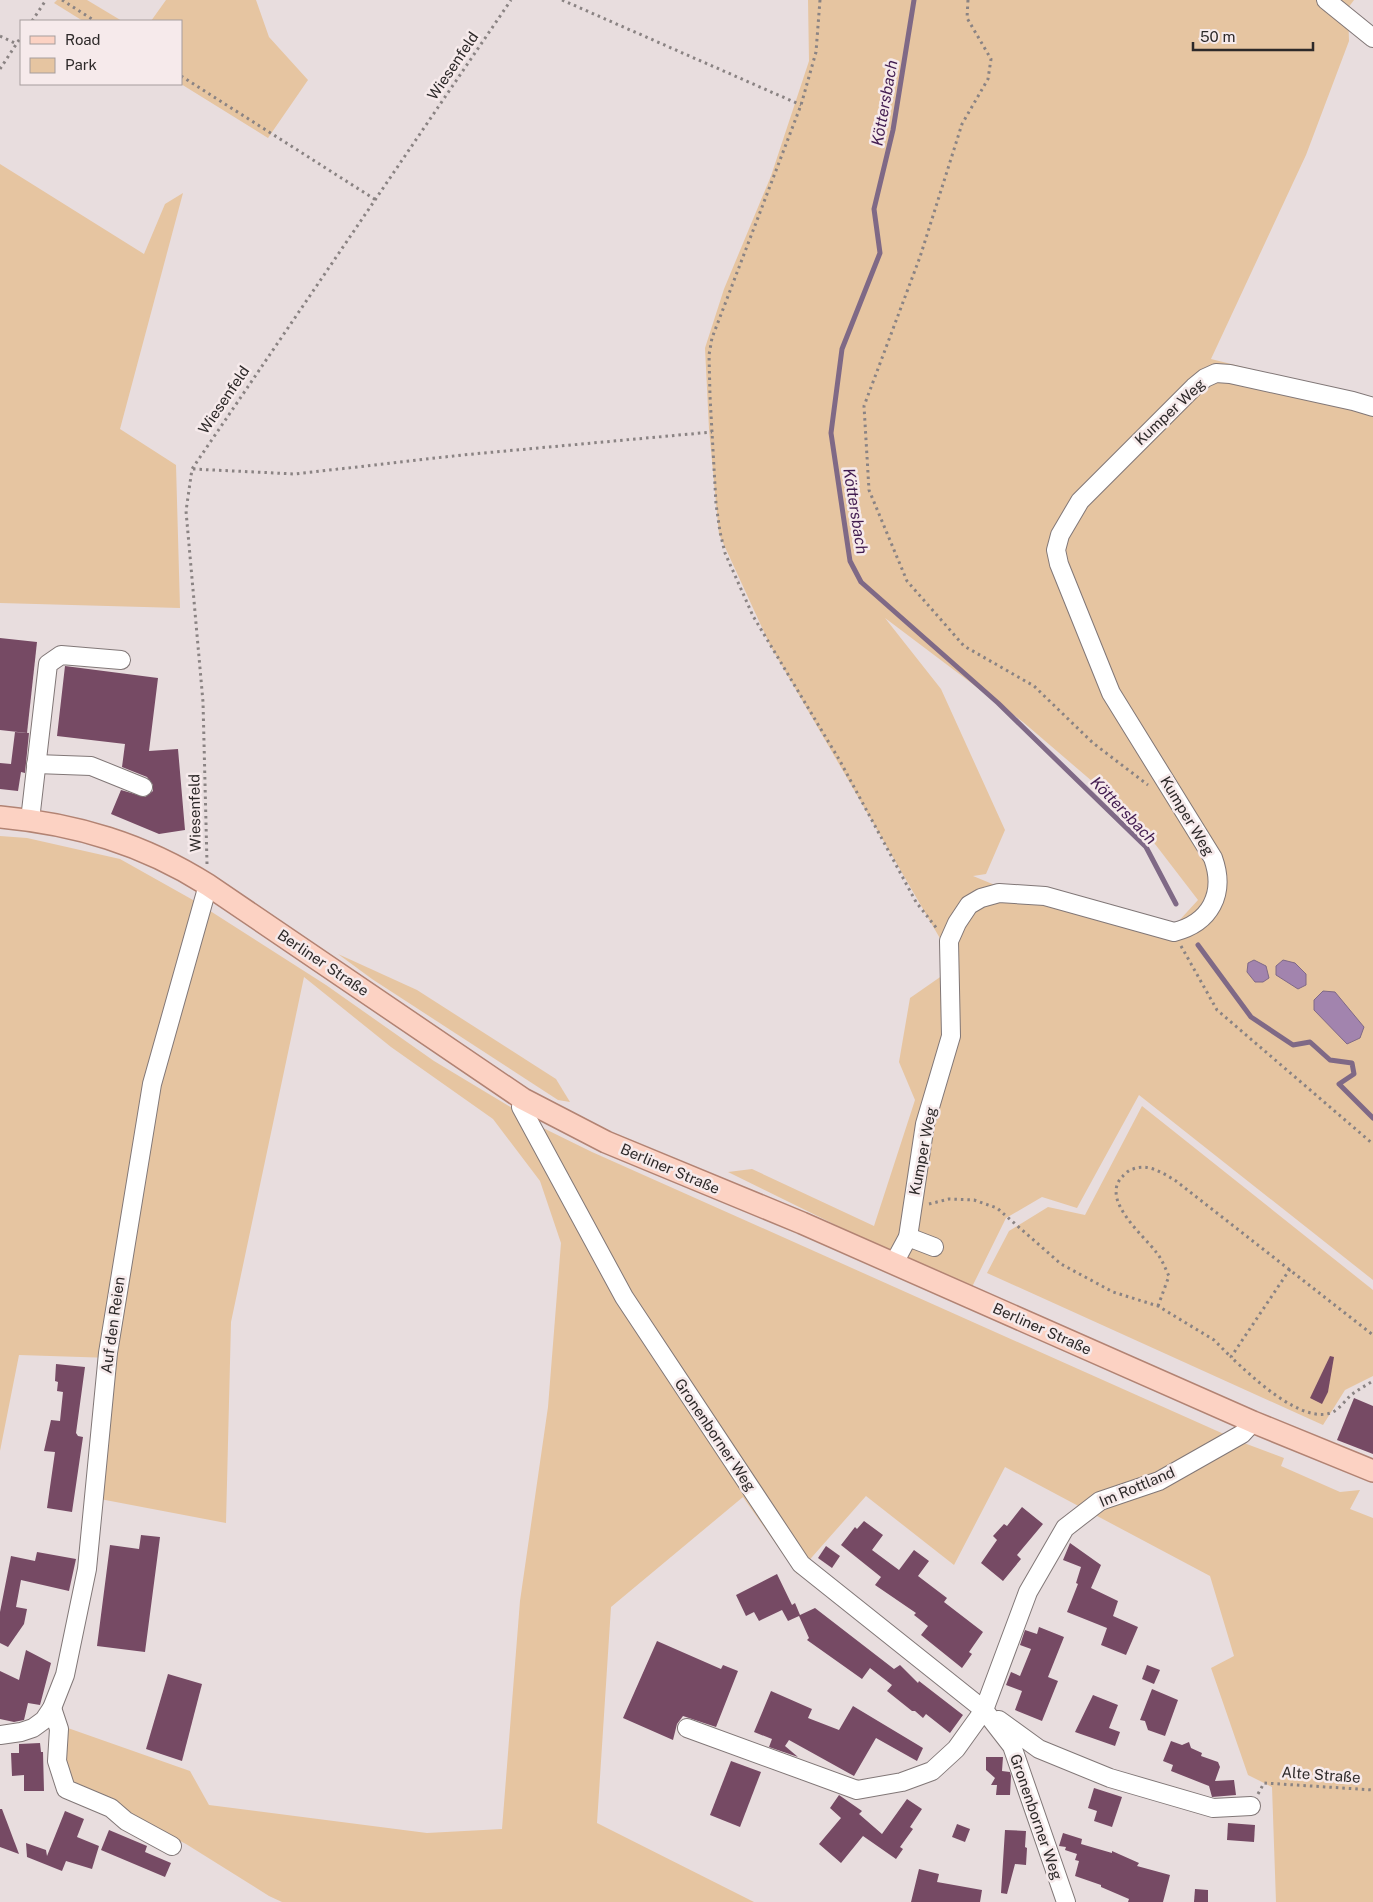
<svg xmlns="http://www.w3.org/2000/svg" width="1373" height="1902" font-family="'Public Sans',sans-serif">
	<rect width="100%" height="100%" fill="#e8ddde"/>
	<g fill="#e6c5a1" fill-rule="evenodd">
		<path d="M 57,0 L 87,0 L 122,21 L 83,21 L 54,3 Z"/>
		<path d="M 166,0 L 256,0 L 269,37 L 308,80 L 268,138 L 181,84 L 181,21 L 151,21 Z"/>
		<path d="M 808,0 L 1354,0 L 1348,8 L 1349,41 L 1306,155 L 1211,359 L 1355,395 L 1373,403 L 1373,1280 L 1139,1095 L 1077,1208 L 1042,1197 L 1006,1218 L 970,1291 L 728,1172 L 752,1169 L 874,1226 L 915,1100 L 899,1062 L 910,998 L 956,966 L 770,645 L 719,534 L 709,429 L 705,348 L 724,289 L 771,176 L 809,61 ZM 885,618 L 1023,722 L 1135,818 L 1198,900 L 1165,936 L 1034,901 L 973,876 L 986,874 L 1005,830 L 941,689 Z"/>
		<path d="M 0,164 L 144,254 L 165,204 L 183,193 L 120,429 L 176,465 L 180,608 L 0,603 Z"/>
		<path d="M 0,836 L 27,838 L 120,859 L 193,900 L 326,985 L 434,1061 L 522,1114 L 553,1177 L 548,1179 L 571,1175 L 563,1176 L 537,1125 L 592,1152 L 1244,1443 L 1284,1458 L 1281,1466 L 1340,1492 L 1360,1490 L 1350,1509 L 1373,1518 L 1373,1902 L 1276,1902 L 1272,1787 L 1248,1775 L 1211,1668 L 1234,1656 L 1210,1576 L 1005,1467 L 954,1565 L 866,1496 L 797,1574 L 743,1497 L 611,1607 L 597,1823 L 754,1902 L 282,1902 L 269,1896 L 186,1844 L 68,1783 L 62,1762 L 65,1727 L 190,1771 L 209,1805 L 427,1833 L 502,1829 L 520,1601 L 548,1407 L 561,1243 L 540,1181 L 493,1119 L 391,1047 L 304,977 L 231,1322 L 226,1523 L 100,1499 L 112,1358 L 19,1355 L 0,1451 Z"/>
		<path d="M 338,954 L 417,990 L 556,1079 L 570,1102 L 558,1100 L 372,979 Z"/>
		<path d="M 1142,1106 L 1373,1290 L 1373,1376 L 1345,1390 L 1323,1425 L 987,1273 L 1009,1231 L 1048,1207 L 1085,1215 Z"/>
	</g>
	<g fill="#a284ae" stroke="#7f6986">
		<path d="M 1254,960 L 1266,966 L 1269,978 L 1263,982 L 1255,982 L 1247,972 L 1248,963 Z"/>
		<path d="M 1283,960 L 1295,963 L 1306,974 L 1306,985 L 1298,989 L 1276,975 L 1276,966 Z"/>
		<path d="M 1323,991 L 1335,992 L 1364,1027 L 1360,1038 L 1347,1044 L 1314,1010 L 1314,1000 Z"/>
	</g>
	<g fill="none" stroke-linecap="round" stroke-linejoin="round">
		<g stroke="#7f6986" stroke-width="5">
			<path d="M 914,0 L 893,130 L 874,209 L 880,253 L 842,349 L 831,433 L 850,561 L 861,582 L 998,703 L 1146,847 L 1176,904"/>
			<path d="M 1198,945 L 1251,1017 L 1293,1045 L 1310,1042 L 1330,1060 L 1352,1063 L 1354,1074 L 1339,1084 L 1373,1118"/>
		</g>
	</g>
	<g fill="#764a64">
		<path d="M 0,638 L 37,642 L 27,733 L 0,730 Z"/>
		<path d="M 65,666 L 158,678 L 149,751 L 178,749 L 185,830 L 159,834 L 111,814 L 121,790 L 145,797 L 153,791 L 153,785 L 147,777 L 122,767 L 125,744 L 57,736 Z"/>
		<path d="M 15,732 L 29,733 L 25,773 L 21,772 L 18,791 L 0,789 L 0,763 L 11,764 Z"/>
		<path d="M 1330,1356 L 1334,1357 L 1328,1392 L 1322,1404 L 1310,1398 Z"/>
		<path d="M 56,1364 L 85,1367 L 76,1433 L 78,1436 L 83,1437 L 72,1512 L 47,1508 L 55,1452 L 44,1451 L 51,1420 L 60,1421 L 63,1392 L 57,1391 L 58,1382 L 55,1381 Z"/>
		<path d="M 1354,1398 L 1373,1406 L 1373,1454 L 1337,1440 Z"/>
		<path d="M 1022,1507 L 1043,1524 L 1017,1555 L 1021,1559 L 1003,1581 L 981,1563 L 997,1540 L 993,1536 L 1004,1524 L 1007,1526 Z"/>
		<path d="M 864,1521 L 883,1535 L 872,1550 L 899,1570 L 914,1550 L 929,1561 L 918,1576 L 947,1598 L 944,1602 L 983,1632 L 969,1652 L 972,1654 L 962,1668 L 921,1635 L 928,1626 L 914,1615 L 916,1613 L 875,1585 L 881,1577 L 841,1545 L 855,1527 L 857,1529 Z"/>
		<path d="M 141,1535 L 160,1537 L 145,1652 L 97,1646 L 110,1545 L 139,1549 Z"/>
		<path d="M 1070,1543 L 1101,1565 L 1091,1588 L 1118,1601 L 1113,1616 L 1138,1627 L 1126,1655 L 1101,1645 L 1107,1628 L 1067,1612 L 1078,1584 L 1076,1583 L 1081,1567 L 1063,1560 Z"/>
		<path d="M 826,1546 L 840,1556 L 832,1568 L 818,1558 Z"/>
		<path d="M 37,1552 L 76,1559 L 69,1591 L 21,1580 L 16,1607 L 27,1609 L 24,1624 L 8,1647 L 0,1643 L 0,1612 L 11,1556 L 35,1561 Z"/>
		<path d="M 777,1574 L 792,1605 L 795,1603 L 800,1615 L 815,1608 L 894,1669 L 900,1665 L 918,1683 L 919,1681 L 963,1715 L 950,1733 L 926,1714 L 923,1718 L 915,1711 L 912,1711 L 887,1691 L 892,1685 L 870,1668 L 862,1679 L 807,1640 L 809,1638 L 799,1616 L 788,1621 L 782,1610 L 759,1621 L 754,1612 L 746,1616 L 736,1595 Z"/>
		<path d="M 1039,1627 L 1064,1637 L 1048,1677 L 1058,1681 L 1042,1721 L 1015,1710 L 1022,1691 L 1006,1685 L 1011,1672 L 1020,1676 L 1031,1649 L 1020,1645 L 1025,1630 L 1037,1634 Z"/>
		<path d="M 657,1641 L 721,1669 L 723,1665 L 738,1671 L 716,1727 L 683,1716 L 677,1724 L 673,1740 L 623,1718 Z"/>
		<path d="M 26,1650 L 51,1663 L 40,1705 L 28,1703 L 24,1720 L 14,1722 L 0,1719 L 0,1671 L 19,1680 Z"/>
		<path d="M 1147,1665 L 1160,1670 L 1154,1684 L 1142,1679 Z"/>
		<path d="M 168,1674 L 202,1684 L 182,1761 L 146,1749 Z"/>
		<path d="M 1152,1689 L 1178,1700 L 1165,1736 L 1148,1730 L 1145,1721 L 1140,1720 Z"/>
		<path d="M 771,1691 L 812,1709 L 808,1718 L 839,1730 L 853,1706 L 923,1748 L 917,1761 L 876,1738 L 854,1776 L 789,1740 L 785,1746 L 798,1757 L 769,1747 L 772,1739 L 754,1732 Z"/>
		<path d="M 1093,1695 L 1118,1705 L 1109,1728 L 1120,1732 L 1115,1746 L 1075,1732 Z"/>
		<path d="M 1171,1741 L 1182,1745 L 1189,1742 L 1191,1748 L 1202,1753 L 1201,1756 L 1218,1762 L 1220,1767 L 1215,1781 L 1234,1780 L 1236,1795 L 1212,1797 L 1209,1786 L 1171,1771 L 1173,1765 L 1163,1761 Z"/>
		<path d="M 40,1743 L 41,1752 L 43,1752 L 44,1791 L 24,1791 L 24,1775 L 12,1776 L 11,1753 L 19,1753 L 19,1744 Z"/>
		<path d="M 986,1757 L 1003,1757 L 1002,1771 L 1010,1772 L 1011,1776 L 1010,1795 L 996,1795 L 997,1785 L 991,1785 L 995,1778 L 986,1770 Z"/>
		<path d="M 731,1761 L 761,1772 L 740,1827 L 710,1815 Z"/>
		<path d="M 1094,1788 L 1122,1797 L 1112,1827 L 1094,1821 L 1097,1811 L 1088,1808 Z"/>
		<path d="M 839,1795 L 862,1811 L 859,1814 L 882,1834 L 907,1799 L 922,1809 L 910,1827 L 913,1829 L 900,1847 L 903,1849 L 896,1859 L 863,1836 L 841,1863 L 819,1844 L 841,1818 L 830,1808 Z"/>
		<path d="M 0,1809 L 2,1809 L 19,1854 L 0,1847 Z"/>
		<path d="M 65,1811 L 84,1819 L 77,1837 L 99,1846 L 92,1869 L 66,1861 L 62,1871 L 27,1857 L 26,1843 L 46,1850 L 47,1856 Z"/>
		<path d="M 1228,1823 L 1255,1825 L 1254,1842 L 1227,1840 Z"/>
		<path d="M 957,1824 L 970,1829 L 965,1842 L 952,1837 Z"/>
		<path d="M 109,1830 L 147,1846 L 145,1852 L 171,1863 L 165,1877 L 101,1850 Z"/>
		<path d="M 1005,1830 L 1026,1831 L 1025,1847 L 1027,1848 L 1026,1865 L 1015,1864 L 1007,1894 L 1001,1893 Z"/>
		<path d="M 1063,1833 L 1082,1839 L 1081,1844 L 1112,1853 L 1112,1851 L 1139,1863 L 1137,1866 L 1170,1875 L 1163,1902 L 1128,1902 L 1129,1899 L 1101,1887 L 1101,1885 L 1075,1876 L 1079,1861 L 1075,1860 L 1077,1854 L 1065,1850 L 1066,1847 L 1059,1846 Z"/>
		<path d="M 919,1869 L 939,1874 L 937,1882 L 982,1890 L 980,1902 L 911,1902 Z"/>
		<path d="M 1195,1889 L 1208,1890 L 1208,1902 L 1194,1902 Z"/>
	</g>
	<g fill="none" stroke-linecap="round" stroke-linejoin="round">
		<defs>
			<g id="minor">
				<path d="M 1326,0 L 1373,38"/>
				<path d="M 36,764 L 91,766 L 143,787"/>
				<path d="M 30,820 L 48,664 L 61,655 L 121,660"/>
				<path d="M 523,1099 L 521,1107 L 624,1297 L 801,1564 L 984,1710 L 1012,1746 L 1066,1902"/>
				<path d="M 908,1237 L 934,1247"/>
				<path d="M 894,1263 L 908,1237 L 925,1124 L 951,1036 L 949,941 L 957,923 L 969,905 L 981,898 L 999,893 L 1045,896 L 1174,932 C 1210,923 1226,894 1213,858 L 1111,693 L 1059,564 L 1056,550 L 1060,535 L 1080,501 L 1194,387 L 1205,378 L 1216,373 L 1230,374 L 1353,401 L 1373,407"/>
				<path d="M 52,1708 L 59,1729 L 57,1761 L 66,1789 L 111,1808 L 126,1821 L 172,1846"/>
				<path d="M 999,1720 L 1039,1749 L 1110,1778 L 1213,1808 L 1251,1806"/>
				<path d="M 687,1728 L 857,1790 L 902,1782 L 932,1771 L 956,1749 L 984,1710 L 1028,1592 L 1065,1528 L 1100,1501 L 1159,1481 L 1242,1434 L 1253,1422"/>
				<path d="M 0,1735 L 21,1732 L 33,1728 L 44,1720 L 52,1708 L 65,1675 L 87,1569 L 108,1353 L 152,1084 L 208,885"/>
			</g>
			<path id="major" d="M 0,817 C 76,824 143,844 208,885 L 523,1099 L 606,1142 L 802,1223 L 1253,1422 L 1373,1471"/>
		</defs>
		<use href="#minor" stroke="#817777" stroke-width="20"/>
		<use href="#major" stroke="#b28373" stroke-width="24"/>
		<g stroke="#8a8383" stroke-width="3" stroke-dasharray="2.5 4" stroke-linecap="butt">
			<path d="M 62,0 L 95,21"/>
			<path d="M 562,0 L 801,105"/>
			<path d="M 820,0 L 816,52 L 801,105 L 712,338 L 709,355 L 710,396 L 716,504 L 720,532 L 725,553 L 753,616 L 840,761 L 916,902 L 938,930"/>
			<path d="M 968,0 L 967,18 L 991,59 L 988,79 L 962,124 L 920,257 L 864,406 L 869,490 L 907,581 L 964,646 L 1034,686 L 1093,743 L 1148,785"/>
			<path d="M 32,21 L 46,0"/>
			<path d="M 0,36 L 17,44"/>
			<path d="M 0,69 L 21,37"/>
			<path d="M 181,76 L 376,200"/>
			<path d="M 193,469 L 295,474 L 462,455 L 712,432"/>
			<path d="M 207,864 L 203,702 L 186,511 L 192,469 L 511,0"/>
			<path d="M 1181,946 L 1217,1010 L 1373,1144"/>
			<path d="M 929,1204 L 949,1199 L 974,1200 L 997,1208 L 1061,1264 L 1113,1292 L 1158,1306 L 1214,1340 L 1231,1357"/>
			<path d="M 1290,1269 L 1231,1357 C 1251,1376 1303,1426 1333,1412 C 1339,1409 1345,1401 1350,1396 C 1357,1390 1365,1386 1373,1381"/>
			<path d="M 1158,1306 L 1169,1276 C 1165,1268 1162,1259 1156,1252 C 1143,1235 1102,1201 1121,1178 C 1124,1175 1128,1170 1133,1169 C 1148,1163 1163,1173 1176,1181 L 1373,1335"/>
			<path d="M 1258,1794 L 1264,1783 L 1373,1790"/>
		</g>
		<use href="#minor" stroke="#fff" stroke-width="18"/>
		<use href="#major" stroke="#fcd2c3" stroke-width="21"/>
	</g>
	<g text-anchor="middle" stroke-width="5" stroke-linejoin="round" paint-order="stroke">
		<g font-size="15" fill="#2d2929" stroke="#f6eaeb">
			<text transform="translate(453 66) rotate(-56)" y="5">Wiesenfeld</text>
			<text transform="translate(224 400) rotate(-56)" y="5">Wiesenfeld</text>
			<text transform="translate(1170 412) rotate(-43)" y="5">Kumper Weg</text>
			<text transform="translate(195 813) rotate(-91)" y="5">Wiesenfeld</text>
			<text transform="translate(1187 816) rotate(59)" y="5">Kumper Weg</text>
			<text transform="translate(323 963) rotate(34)" y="5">Berliner Straße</text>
			<text transform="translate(923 1151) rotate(-79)" y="5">Kumper Weg</text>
			<text transform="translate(670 1169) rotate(23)" y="5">Berliner Straße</text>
			<text transform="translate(113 1325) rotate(-82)" y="5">Auf den Reien</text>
			<text transform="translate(1042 1329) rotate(24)" y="5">Berliner Straße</text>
			<text transform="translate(715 1435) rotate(56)" y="5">Gronenborner Weg</text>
			<text transform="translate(1137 1487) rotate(-23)" y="5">Im Rottland</text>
			<text transform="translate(1321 1775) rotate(4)" y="5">Alte Straße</text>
			<text transform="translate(1036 1817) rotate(71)" y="5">Gronenborner Weg</text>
		</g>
		<g font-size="16" font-style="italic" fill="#421c50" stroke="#f6eaeb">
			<text transform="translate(884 103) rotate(-80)" y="6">Köttersbach</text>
			<text transform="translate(856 511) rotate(81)" y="6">Köttersbach</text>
			<text transform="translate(1124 810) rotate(46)" y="6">Köttersbach</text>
		</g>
	</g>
	<rect x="20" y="20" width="162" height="65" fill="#f6eaeb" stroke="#a69d9d"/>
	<rect x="30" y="36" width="25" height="8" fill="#fcd2c3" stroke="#a69d9d"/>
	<text x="65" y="45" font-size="15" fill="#2d2929">Road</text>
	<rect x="30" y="58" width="25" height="15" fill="#e6c5a1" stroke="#a69d9d"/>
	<text x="65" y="70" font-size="15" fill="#2d2929">Park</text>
	<path d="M1193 42v8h120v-8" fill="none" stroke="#2d2929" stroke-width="2.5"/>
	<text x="1200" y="42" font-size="15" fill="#2d2929" stroke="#f6eaeb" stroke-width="4" paint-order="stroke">50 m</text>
</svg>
